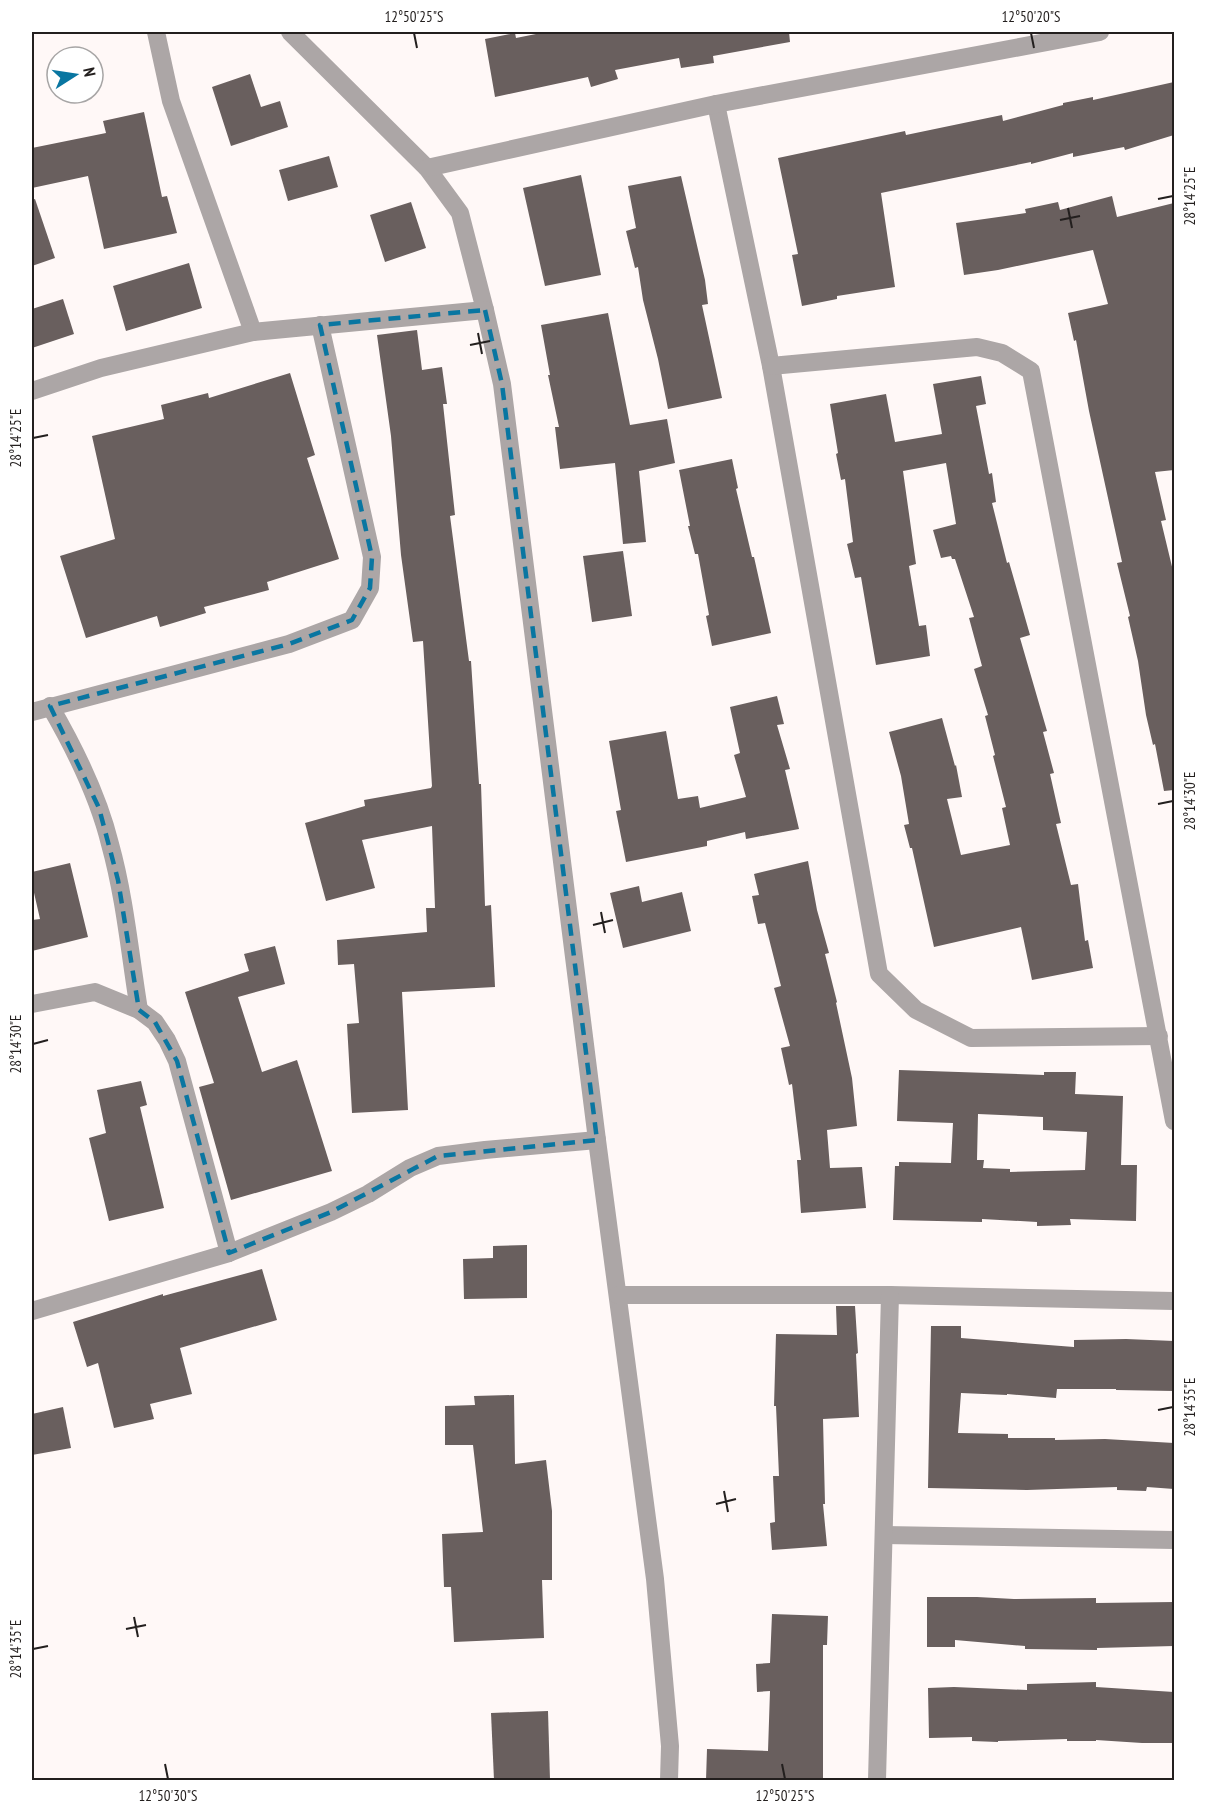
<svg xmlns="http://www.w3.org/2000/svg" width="1206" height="1812" font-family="'PT Sans Narrow',sans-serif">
	<rect width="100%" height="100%" fill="#fff8f7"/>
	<g fill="#695f5e" fill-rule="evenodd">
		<path d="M 546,32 L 789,32 L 790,42 L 713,56 L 714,63 L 681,68 L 679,58 L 615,70 L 618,79 L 591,87 L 588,77 L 495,97 L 485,39 L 515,33 L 516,38 Z"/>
		<path d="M 250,74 L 261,107 L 280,101 L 288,127 L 231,146 L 212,87 Z"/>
		<path d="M 1174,82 L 1174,135 L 1125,150 L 1124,147 L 1073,157 L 1073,153 L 1031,164 L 1031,162 L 881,193 L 895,287 L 837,296 L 837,299 L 802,306 L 792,255 L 798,254 L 778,158 L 905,131 L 906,135 L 1002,115 L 1003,121 L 1063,105 L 1063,103 L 1093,97 L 1093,100 Z"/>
		<path d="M 144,112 L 162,197 L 167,196 L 177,233 L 104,249 L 88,176 L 32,188 L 32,148 L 106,133 L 103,121 Z"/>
		<path d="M 329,156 L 338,187 L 288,201 L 279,170 Z"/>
		<path d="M 581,175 L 601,275 L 545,286 L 523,188 Z"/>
		<path d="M 681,176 L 705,280 L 708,304 L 702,305 L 722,398 L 668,409 L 658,359 L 643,300 L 638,267 L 635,268 L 626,231 L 636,228 L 628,186 Z"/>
		<path d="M 1112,196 L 1117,217 L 1174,203 L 1174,470 L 1155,472 L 1166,520 L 1161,521 L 1174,575 L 1174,790 L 1164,791 L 1155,744 L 1153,745 L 1146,715 L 1138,661 L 1128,617 L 1130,616 L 1117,563 L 1122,562 L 1089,411 L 1076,340 L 1074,341 L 1068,313 L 1108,304 L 1093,250 L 998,270 L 964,275 L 956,223 L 1026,213 L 1025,209 L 1058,202 L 1060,210 Z"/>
		<path d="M 35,199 L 55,258 L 32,266 L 32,200 Z"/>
		<path d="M 411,202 L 426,248 L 385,262 L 370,215 Z"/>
		<path d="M 189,263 L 202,308 L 126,331 L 113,286 Z"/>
		<path d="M 63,299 L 74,334 L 32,348 L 32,309 Z"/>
		<path d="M 608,313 L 630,425 L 667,419 L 675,463 L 639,471 L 646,542 L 623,544 L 615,463 L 560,469 L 555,427 L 559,427 L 548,375 L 550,375 L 541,325 Z"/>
		<path d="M 417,330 L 422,370 L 442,367 L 447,404 L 443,404 L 455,515 L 450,516 L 469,661 L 471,661 L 479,784 L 481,784 L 485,906 L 491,905 L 495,987 L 402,992 L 408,1110 L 352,1113 L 347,1024 L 359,1023 L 354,964 L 338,965 L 337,940 L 427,932 L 426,908 L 435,908 L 432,826 L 362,840 L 375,888 L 326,901 L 305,823 L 365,806 L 364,800 L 431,788 L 432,786 L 423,641 L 413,642 L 401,555 L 391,436 L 377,335 Z"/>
		<path d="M 290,373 L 315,455 L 307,458 L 339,559 L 267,582 L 269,590 L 204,607 L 206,613 L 160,627 L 157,616 L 86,638 L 60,556 L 115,539 L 92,436 L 164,419 L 161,405 L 208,393 L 209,398 Z"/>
		<path d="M 981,376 L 986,404 L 976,406 L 989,474 L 992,473 L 996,502 L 992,503 L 1007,563 L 1009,562 L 1030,635 L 1020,638 L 1047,731 L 1043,732 L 1054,773 L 1050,774 L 1061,823 L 1056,824 L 1071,885 L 1078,884 L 1085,941 L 1088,940 L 1093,968 L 1032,980 L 1021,927 L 934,947 L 912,848 L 910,848 L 904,825 L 909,824 L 901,776 L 889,732 L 942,718 L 955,766 L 956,765 L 962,797 L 947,799 L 961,855 L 1010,845 L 1002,808 L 1006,807 L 993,756 L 995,755 L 985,716 L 988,715 L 974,669 L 982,666 L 969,618 L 974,617 L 955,559 L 952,559 L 951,556 L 941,558 L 933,530 L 956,524 L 946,463 L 903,471 L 916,564 L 909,566 L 919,626 L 926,625 L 930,656 L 876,665 L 861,577 L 855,578 L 847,544 L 853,542 L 845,479 L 841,480 L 836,454 L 838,453 L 830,404 L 886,394 L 895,442 L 942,434 L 933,384 Z"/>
		<path d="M 732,459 L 738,488 L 736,489 L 752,557 L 754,557 L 771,633 L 712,646 L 706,616 L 709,615 L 698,554 L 695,554 L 688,526 L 690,526 L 679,470 Z"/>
		<path d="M 623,551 L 632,616 L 592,622 L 583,556 Z"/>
		<path d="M 777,696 L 784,724 L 777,725 L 790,769 L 785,770 L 799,829 L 746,839 L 745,832 L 707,841 L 707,846 L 626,862 L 616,811 L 621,810 L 609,741 L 666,731 L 678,799 L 698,796 L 700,808 L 746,797 L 734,755 L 740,753 L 730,707 Z"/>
		<path d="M 808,861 L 817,910 L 829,953 L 825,954 L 837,1002 L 836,1003 L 852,1078 L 857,1126 L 827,1130 L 830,1168 L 862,1167 L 866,1208 L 801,1213 L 797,1160 L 801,1160 L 792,1084 L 789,1085 L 781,1048 L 790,1046 L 774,988 L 781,986 L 765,923 L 758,924 L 752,896 L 759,895 L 754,874 Z"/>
		<path d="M 70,863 L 88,937 L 32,951 L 32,920 L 40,919 L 32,884 L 32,872 Z"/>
		<path d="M 639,886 L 642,902 L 682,892 L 691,931 L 623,948 L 610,893 Z"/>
		<path d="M 275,946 L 285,984 L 238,997 L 262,1072 L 297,1060 L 332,1171 L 231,1200 L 199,1087 L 214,1083 L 185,992 L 249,971 L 244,954 Z"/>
		<path d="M 899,1070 L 1044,1075 L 1044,1072 L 1076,1072 L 1075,1094 L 1123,1096 L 1121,1165 L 1137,1165 L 1136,1221 L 1070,1219 L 1071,1225 L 1037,1226 L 1037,1222 L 982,1219 L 982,1222 L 893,1220 L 895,1166 L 899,1166 L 899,1162 L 951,1163 L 953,1123 L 897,1121 ZM 978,1114 L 1043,1117 L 1043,1130 L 1087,1132 L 1085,1170 L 1010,1172 L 1010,1169 L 983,1168 L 984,1160 L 977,1160 Z"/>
		<path d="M 141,1081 L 147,1105 L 140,1107 L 164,1208 L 109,1221 L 89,1138 L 106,1133 L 97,1090 Z"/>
		<path d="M 527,1245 L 527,1298 L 464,1299 L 463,1259 L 493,1258 L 493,1246 Z"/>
		<path d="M 262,1269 L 277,1320 L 180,1348 L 192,1394 L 150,1404 L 154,1419 L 114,1428 L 98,1363 L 87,1367 L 73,1322 L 163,1294 L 163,1296 Z"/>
		<path d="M 836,1306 L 855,1306 L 858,1353 L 856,1354 L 859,1417 L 823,1419 L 825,1504 L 823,1504 L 827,1546 L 772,1550 L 770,1523 L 775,1522 L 773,1476 L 779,1476 L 776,1406 L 774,1406 L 776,1334 L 837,1335 Z"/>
		<path d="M 931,1326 L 961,1326 L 961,1338 L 1074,1347 L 1074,1340 L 1126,1339 L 1174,1341 L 1174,1391 L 1116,1390 L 1116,1389 L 1057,1389 L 1056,1398 L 1007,1394 L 1007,1395 L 961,1393 L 958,1433 L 1008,1434 L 1008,1438 L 1055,1438 L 1055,1440 L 1105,1439 L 1174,1443 L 1174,1489 L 1147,1487 L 1146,1491 L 1117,1490 L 1117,1487 L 1027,1490 L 928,1488 Z"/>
		<path d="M 514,1395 L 515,1464 L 546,1460 L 552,1511 L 552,1580 L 542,1580 L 544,1638 L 454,1642 L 451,1587 L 444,1587 L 442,1534 L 483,1532 L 473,1445 L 445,1445 L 445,1406 L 475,1405 L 474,1396 Z"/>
		<path d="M 63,1407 L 71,1448 L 32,1455 L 32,1414 Z"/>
		<path d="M 927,1597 L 977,1597 L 1014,1599 L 1096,1598 L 1096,1603 L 1174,1602 L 1174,1646 L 1097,1648 L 1097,1650 L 1025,1649 L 1025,1646 L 955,1640 L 955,1647 L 927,1647 Z"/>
		<path d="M 772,1614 L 828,1616 L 827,1645 L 823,1645 L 823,1780 L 706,1780 L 707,1749 L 768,1751 L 770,1691 L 757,1692 L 756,1664 L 770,1663 Z"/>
		<path d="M 1096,1682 L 1096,1687 L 1174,1692 L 1174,1743 L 1142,1743 L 1096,1740 L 1096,1741 L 1067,1741 L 1067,1739 L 998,1741 L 998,1742 L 972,1741 L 972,1737 L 929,1738 L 928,1688 L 954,1687 L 1027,1690 L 1027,1684 Z"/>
		<path d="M 548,1711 L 550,1780 L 494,1780 L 491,1713 Z"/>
	</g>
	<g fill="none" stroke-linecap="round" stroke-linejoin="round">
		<g stroke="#aca6a6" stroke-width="18">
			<path d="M 156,32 L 171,101 L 253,332"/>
			<path d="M 290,32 L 427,168 L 460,213 L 485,310 L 502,384 L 597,1140 L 655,1579 L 670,1746 L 669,1780"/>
			<path d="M 716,104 L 771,366 L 879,974 L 916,1010 L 971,1038 L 1159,1036"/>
			<path d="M 427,168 L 716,104 L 1100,32"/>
			<path d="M 771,366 L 977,347 L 1002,353 L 1031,371 L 1174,1121"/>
			<path d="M 32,391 L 101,368 L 253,332 L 485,310"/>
			<path d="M 50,706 C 75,749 98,795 110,844 C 125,898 130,955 139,1010"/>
			<path d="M 32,712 L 289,644 L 352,620 L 370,588 L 372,557 L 320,325"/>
			<path d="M 32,1004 L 95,992 L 139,1010 L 155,1022 L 167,1040 L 177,1061 L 229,1253"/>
			<path d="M 618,1295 L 890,1295 L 1174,1301"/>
			<path d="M 32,1311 L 229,1253 L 331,1212 L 368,1194 L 410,1168 L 438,1156 L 485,1150 L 597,1140"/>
			<path d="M 884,1535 L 1174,1540"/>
			<path d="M 877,1780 L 890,1295"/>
		</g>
	</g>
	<path fill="none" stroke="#0976a1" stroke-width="4.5" stroke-dasharray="12 8" stroke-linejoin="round" d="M 485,310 L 502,384 L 597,1140 L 438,1156 L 331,1212 L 229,1253 L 177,1061 L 155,1022 L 139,1010 L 118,880 L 99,808 L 50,706 L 289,644 L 352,620 L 370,588 L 372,557 L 320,325 Z"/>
	<path fill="none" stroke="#231f1e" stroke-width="2" d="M 414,33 L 417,48M 1031,33 L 1034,48M 1158,199 L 1173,196M 1068,208 L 1072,228M 1060,220 L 1080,216M 478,333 L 482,354M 470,345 L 490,341M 33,438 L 48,435M 1158,804 L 1173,801M 601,912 L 605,933M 593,925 L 613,920M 33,1044 L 48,1040M 1158,1410 L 1173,1407M 724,1491 L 728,1512M 716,1504 L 736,1499M 134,1617 L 138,1637M 126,1629 L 146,1625M 33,1649 L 48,1646M 165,1764 L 168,1779M 782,1764 L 785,1779"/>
	<rect width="1206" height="1812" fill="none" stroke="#ffffff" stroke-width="66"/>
	<g transform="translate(75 75) rotate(78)"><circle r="28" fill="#ffffff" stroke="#a7a5a5" stroke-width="1.5"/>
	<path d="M0-4.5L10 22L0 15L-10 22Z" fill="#0976a1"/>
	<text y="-9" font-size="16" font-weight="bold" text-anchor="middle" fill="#231f1e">N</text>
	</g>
	<rect x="33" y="33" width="1140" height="1746" fill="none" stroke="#231f1e" stroke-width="2"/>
	<g font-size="15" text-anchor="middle" fill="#231f1e">
		<text x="414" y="22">12°50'25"S</text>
		<text x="1031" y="22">12°50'20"S</text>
		<text transform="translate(1190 196) rotate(-90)" y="5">28°14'25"E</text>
		<text transform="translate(16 438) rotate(-90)" y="5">28°14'25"E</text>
		<text transform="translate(1190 801) rotate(-90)" y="5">28°14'30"E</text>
		<text transform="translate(16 1044) rotate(-90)" y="5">28°14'30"E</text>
		<text transform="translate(1190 1407) rotate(-90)" y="5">28°14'35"E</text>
		<text transform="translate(16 1649) rotate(-90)" y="5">28°14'35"E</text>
		<text x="168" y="1801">12°50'30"S</text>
		<text x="785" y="1801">12°50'25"S</text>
	</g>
</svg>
